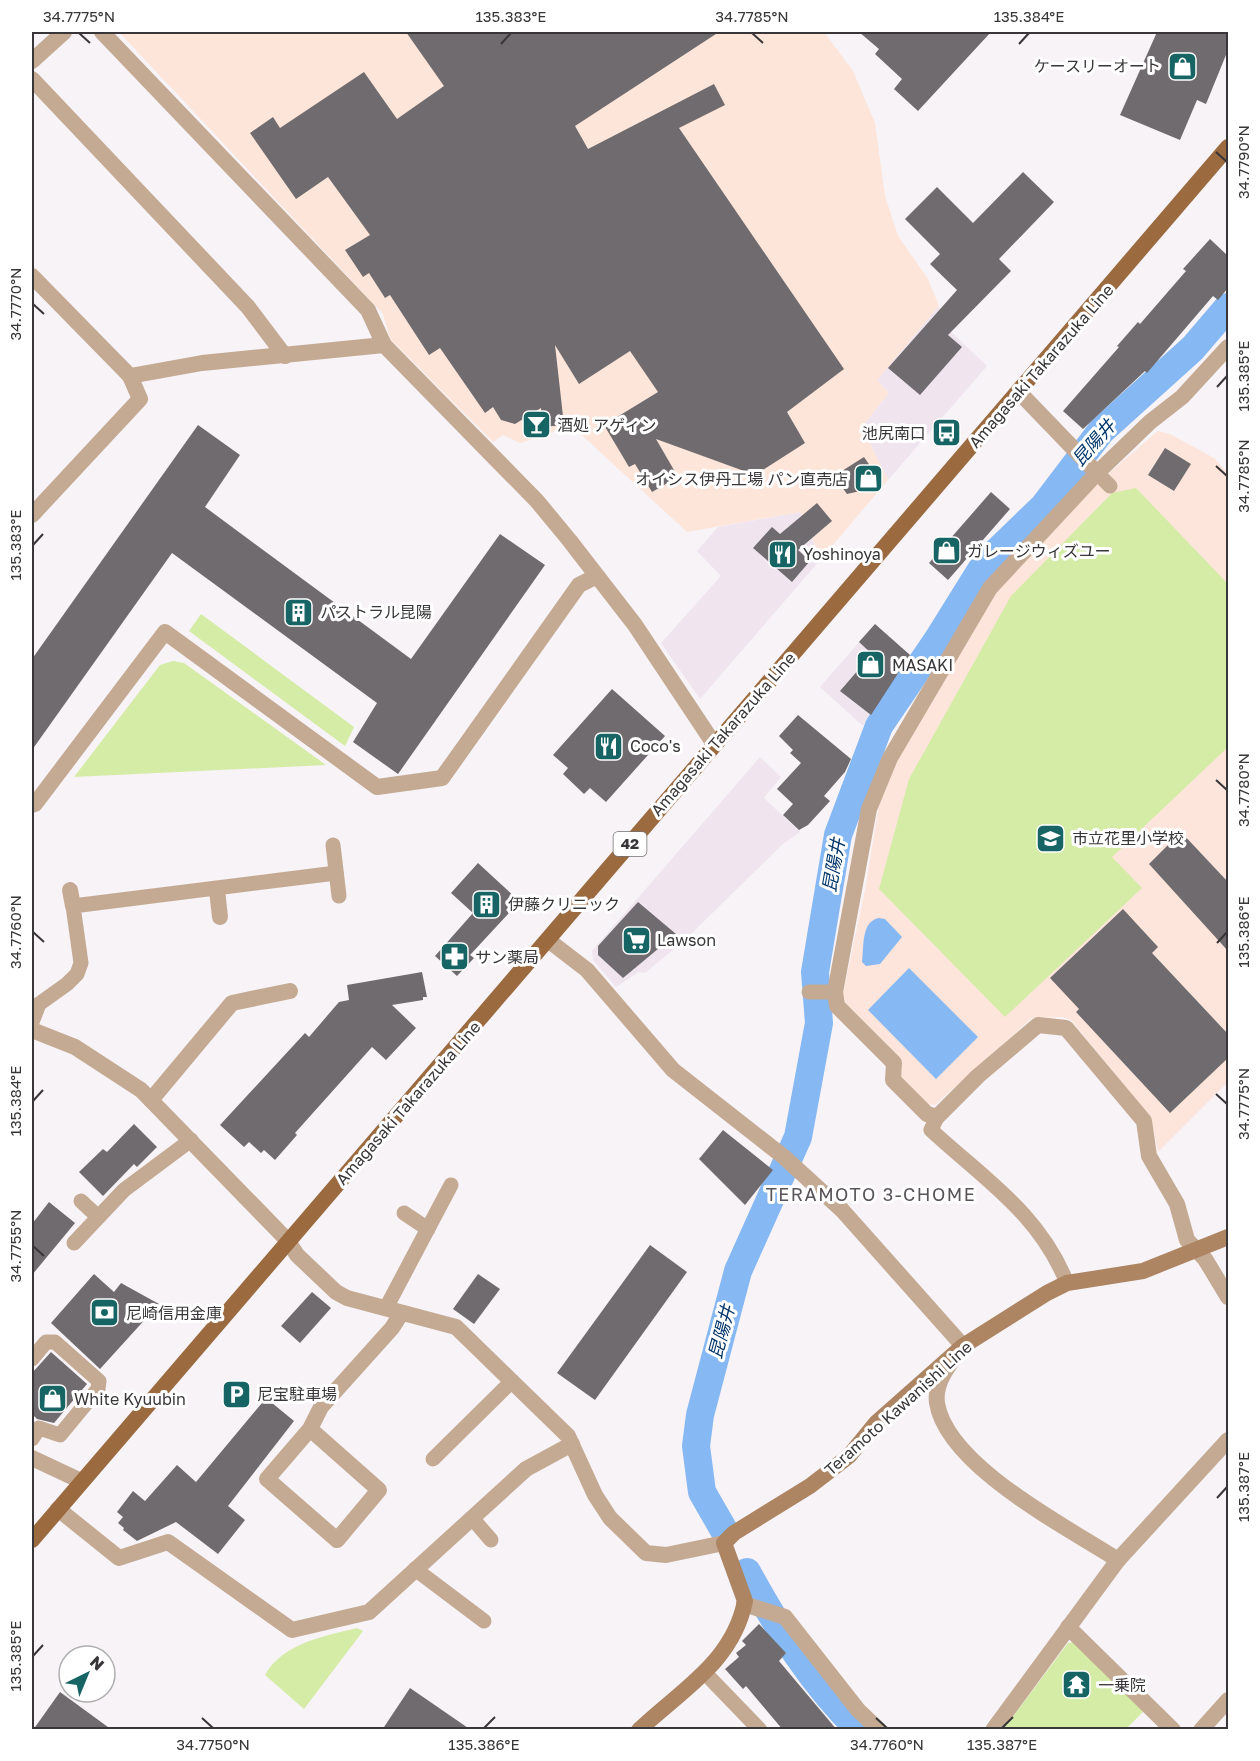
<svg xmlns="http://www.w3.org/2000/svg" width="1260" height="1761" font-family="'Golos Text','Noto Sans JP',sans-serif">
	<rect width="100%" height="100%" fill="#f7f3f7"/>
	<g fill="#f0e5ef">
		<path d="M 939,306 L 949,330 L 987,366 L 888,480 L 862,427 L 889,393 L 876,380 Z"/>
		<path d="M 800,512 L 821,559 L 700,699 L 661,643 L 721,576 L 697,551 L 718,527 Z"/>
		<path d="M 875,624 L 910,655 L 863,726 L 820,687 Z"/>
		<path d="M 760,757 L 781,777 L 764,798 L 800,832 L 783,844 L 687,938 L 645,973 L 639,972 L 616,987 L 593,960 L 592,951 Z"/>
	</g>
	<path fill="#fde5da" d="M 119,32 L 824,32 L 853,71 L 875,123 L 885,196 L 898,236 L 928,279 L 939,306 L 877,380 L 889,393 L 862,427 L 888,480 L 821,559 L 800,512 L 687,532 L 572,426 L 520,443 L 503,435 L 493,442 L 390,339 L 383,314 Z"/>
	<path fill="#fde5db" d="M 1158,431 L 1170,434 L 1214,458 L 1228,474 L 1228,1082 L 1158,1152 L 1151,1118 L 1071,1020 L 1062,1017 L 1032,1018 L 935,1105 L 924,1104 L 899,1077 L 841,1003 L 865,890 L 882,786 L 996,590 L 1095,485 Z"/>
	<g fill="#d4eca5">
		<path d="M 1136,488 L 1228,584 L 1228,747 L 1112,857 L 1142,888 L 1005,1017 L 879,889 L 909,779 L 1011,596 L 1112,493 Z"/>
		<path d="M 201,614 L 354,727 L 345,746 L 189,631 Z"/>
		<path d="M 173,661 L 184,663 L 326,765 L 74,777 L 160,665 Z"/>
		<path d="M 357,1628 L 363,1631 L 304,1709 L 265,1675 C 283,1643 325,1636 357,1628 Z"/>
		<path d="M 1073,1642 L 1144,1711 L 1126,1729 L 1003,1730 L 1068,1643 Z"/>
	</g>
	<g fill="#86b8f3">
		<path d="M 879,918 L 885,919 L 902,937 L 880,964 L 866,966 L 862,962 C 864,947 861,921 879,918 Z"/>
		<path d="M 909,968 L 978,1037 L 936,1079 L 868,1010 Z"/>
	</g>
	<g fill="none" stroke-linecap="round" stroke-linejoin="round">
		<g stroke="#86b8f3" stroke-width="28">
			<path d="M 725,1532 L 702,1492 L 696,1446 L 700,1415 L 738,1271 L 798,1137 L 819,1023 L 815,972 L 838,835 L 879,726 L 940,636 L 986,562 L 1044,506 L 1101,431 L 1193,348 L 1228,307"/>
			<path d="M 747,1572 C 778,1628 813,1685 860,1730"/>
		</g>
	</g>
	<g fill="#6f6b6e">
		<path d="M 406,32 L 719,32 L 575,126 L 588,149 L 714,84 L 725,105 L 679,128 L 844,369 L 787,412 L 805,443 L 755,475 L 656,439 L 678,477 L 652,492 L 635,464 L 629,467 L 604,425 L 658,392 L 630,351 L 579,384 L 555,345 L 564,425 L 543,427 L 541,408 L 515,424 L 501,420 L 493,407 L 485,413 L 440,348 L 429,355 L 390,295 L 385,298 L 369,273 L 363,277 L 345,250 L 370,235 L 328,177 L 296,199 L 250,133 L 273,117 L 280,128 L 364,72 L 397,119 L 444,86 Z"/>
		<path d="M 859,32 L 991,32 L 918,111 L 894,89 L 902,79 L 875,54 L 879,49 Z"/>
		<path d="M 1157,32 L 1228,32 L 1228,50 L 1206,104 L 1197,100 L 1180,140 L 1120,115 Z"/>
		<path d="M 1023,172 L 1054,202 L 999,259 L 1011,271 L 948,335 L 962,347 L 920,395 L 888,368 L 957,290 L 930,264 L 940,254 L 905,219 L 937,187 L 973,223 Z"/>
		<path d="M 1210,239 L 1228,256 L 1228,288 L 1218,300 L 1213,296 L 1147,373 L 1145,371 L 1083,429 L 1063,411 L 1119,347 L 1117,346 L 1138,322 L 1140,324 L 1186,271 L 1183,269 Z"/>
		<path d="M 198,425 L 240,455 L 205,507 L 411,659 L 500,534 L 545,565 L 398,774 L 353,742 L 377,703 L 172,553 L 32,750 L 32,659 Z"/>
		<path d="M 1165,448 L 1191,464 L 1174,491 L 1148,475 Z"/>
		<path d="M 864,457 L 879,479 L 869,489 L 847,494 L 834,476 Z"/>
		<path d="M 991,492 L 1010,509 L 948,580 L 929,563 Z"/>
		<path d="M 817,503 L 832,521 L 798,550 L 810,561 L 792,582 L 753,548 L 772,527 L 780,534 Z"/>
		<path d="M 875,624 L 910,655 L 871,715 L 840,691 L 872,654 L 859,642 Z"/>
		<path d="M 612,689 L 665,736 L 606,802 L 590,788 L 584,794 L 563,774 L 568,768 L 553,755 Z"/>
		<path d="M 798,715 L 851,759 L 845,772 L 824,796 L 830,801 L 808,825 L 799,830 L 783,815 L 793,804 L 777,789 L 801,763 L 790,753 L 793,750 L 779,736 Z"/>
		<path d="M 1181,832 L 1228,882 L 1228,951 L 1149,864 Z"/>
		<path d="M 478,863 L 516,898 L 506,910 L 509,913 L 470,955 L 474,958 L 457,976 L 435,956 L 473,913 L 451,893 Z"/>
		<path d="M 638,902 L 676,934 L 623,978 L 598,955 L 598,946 Z"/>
		<path d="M 1123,909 L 1158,947 L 1152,953 L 1228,1034 L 1228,1058 L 1170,1113 L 1076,1012 L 1079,1009 L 1050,978 Z"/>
		<path d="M 422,972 L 427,997 L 423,997 L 423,1000 L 392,1005 L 416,1028 L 386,1060 L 372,1047 L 295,1133 L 297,1135 L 275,1160 L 264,1150 L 261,1153 L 249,1142 L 244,1147 L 220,1125 L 305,1033 L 309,1037 L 339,1002 L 349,1000 L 347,985 Z"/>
		<path d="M 134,1124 L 157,1147 L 137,1167 L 134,1164 L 103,1196 L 79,1172 L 103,1149 L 107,1152 Z"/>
		<path d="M 723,1130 L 773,1170 L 745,1205 L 699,1159 Z"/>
		<path d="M 49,1202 L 75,1223 L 32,1275 L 32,1224 Z"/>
		<path d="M 650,1245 L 687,1272 L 595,1400 L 557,1373 Z"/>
		<path d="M 94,1274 L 114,1292 L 121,1283 L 159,1304 L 100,1369 L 51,1323 Z"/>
		<path d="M 478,1274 L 500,1289 L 474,1324 L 453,1309 Z"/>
		<path d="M 312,1292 L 331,1308 L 300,1343 L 281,1326 Z"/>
		<path d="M 51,1352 L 87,1384 L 54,1423 L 37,1419 L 32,1414 L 32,1373 Z"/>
		<path d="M 266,1398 L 294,1421 L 228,1506 L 245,1520 L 218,1554 L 176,1522 L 137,1541 L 123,1530 L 124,1528 L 118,1523 L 123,1517 L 117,1512 L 133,1491 L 145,1501 L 177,1465 L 196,1482 Z"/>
		<path d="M 759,1624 L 786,1653 L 779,1661 L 837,1730 L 783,1730 L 746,1686 L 743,1689 L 725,1669 L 739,1657 L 736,1653 L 746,1645 L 742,1641 Z"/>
		<path d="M 410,1688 L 471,1730 L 382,1730 Z"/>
		<path d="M 60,1692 L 112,1730 L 33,1730 Z"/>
	</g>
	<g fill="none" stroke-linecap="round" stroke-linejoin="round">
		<g stroke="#c5aa93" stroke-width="15">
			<path d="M 1097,473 L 1110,486"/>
			<path d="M 333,845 L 339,896"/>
			<path d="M 809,992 L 835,992"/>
			<path d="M 32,1022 L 39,1004 L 67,984 L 77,974 L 81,963 L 73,906 L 336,873"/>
			<path d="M 937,1117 L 931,1130 C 984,1179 1039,1213 1067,1283"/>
			<path d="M 81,1201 L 97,1216"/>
			<path d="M 404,1213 L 428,1229"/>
			<path d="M 74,1243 L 124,1190 L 191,1140"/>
			<path d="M 386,1308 L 451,1185"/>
			<path d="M 32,1359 L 46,1342 L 55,1342 L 99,1381 L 98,1389 L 60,1435 L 39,1428 L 32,1439"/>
			<path d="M 433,1459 L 512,1381"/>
			<path d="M 472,1518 L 491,1540"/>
			<path d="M 415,1569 L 484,1621"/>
			<path d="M 706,1674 L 760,1730"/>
		</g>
		<g stroke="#c5aa93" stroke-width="16">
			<path d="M 102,32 L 368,310 L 384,345 L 537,501 L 570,541 L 635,625 L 714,744"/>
			<path d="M 32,61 L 64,32"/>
			<path d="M 32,79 L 248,307 L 285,356"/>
			<path d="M 32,276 L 130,376 L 202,363 L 384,345"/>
			<path d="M 1228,347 L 1182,397 L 1150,422 L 1097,473 L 990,588 L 890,758 L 869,809 L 835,992 L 837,1006 L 894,1063 L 893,1080 L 927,1114 L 937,1117 L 978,1076 L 1038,1025 L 1066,1028 L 1144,1121 L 1149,1156 L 1177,1204 L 1187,1240 L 1205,1259 L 1228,1297"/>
			<path d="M 1019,392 L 1097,473"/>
			<path d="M 32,515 L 140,399 L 130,376"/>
			<path d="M 32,805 L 35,804 L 165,632 L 377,787 L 442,778 L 579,585 L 597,576"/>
			<path d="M 70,890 L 73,906"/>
			<path d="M 217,890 L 220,917"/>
			<path d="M 548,940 L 587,970 L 673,1070 L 784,1157 L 842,1210 L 963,1346 C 951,1363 934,1381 937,1403 C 947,1466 1067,1527 1118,1560"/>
			<path d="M 32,1030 L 75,1047 L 141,1090 L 288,1241 L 297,1255 L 336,1292 L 347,1298 L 456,1327 L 568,1436 L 595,1495 L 610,1518 L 646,1553 L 666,1555 L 724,1543"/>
			<path d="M 151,1100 L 232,1003 L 290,991"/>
			<path d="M 310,1429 L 379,1490 L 337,1540 L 267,1479 L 310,1429 L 321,1407 L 392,1328 L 401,1314"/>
			<path d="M 32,1458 L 81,1481"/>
			<path d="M 58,1509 L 119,1558 L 168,1542 L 292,1630 L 369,1612 L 526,1469 L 572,1444"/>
			<path d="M 744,1604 L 785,1617 L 858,1710 L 879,1730"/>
			<path d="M 1068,1627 L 1173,1730"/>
			<path d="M 993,1730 L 1118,1560 L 1228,1440"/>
			<path d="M 1201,1730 L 1228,1700"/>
		</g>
		<path stroke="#ad8563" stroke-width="16" d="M 639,1730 C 681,1690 733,1662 745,1601 L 724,1543 L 734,1533 L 810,1486 L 849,1456 L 876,1423 L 963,1346 L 1047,1293 L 1067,1283 L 1143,1271 L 1228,1237"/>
		<path stroke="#9b6a3f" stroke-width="16" d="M 32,1540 L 1228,147"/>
	</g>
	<path fill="none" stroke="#383638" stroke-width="2" d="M 79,33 L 90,43M 752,33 L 763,43M 501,44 L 511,33M 1019,44 L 1029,33M 1216,152 L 1227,162M 33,304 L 44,314M 1217,387 L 1227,376M 1216,466 L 1227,476M 33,545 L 43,534M 1216,780 L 1227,790M 33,932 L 44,942M 1217,943 L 1227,932M 1216,1094 L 1227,1104M 33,1101 L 43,1090M 33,1246 L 44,1256M 1217,1498 L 1227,1487M 33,1656 L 43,1645M 202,1718 L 213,1728M 876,1718 L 887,1728M 484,1728 L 495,1717M 1002,1728 L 1013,1717"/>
	<defs>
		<symbol id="shop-square" viewBox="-11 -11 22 22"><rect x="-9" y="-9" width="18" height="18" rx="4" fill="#166564" stroke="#fff"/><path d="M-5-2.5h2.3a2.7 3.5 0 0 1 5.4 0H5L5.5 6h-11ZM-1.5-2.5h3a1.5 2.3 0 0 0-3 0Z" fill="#fff"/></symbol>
		<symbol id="bar-square" viewBox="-11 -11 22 22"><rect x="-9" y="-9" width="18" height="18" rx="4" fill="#166564" stroke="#fff"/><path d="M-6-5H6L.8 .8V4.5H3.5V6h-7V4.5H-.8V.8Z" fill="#fff"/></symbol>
		<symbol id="bus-square" viewBox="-11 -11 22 22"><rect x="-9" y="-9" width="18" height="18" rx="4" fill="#166564" stroke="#fff"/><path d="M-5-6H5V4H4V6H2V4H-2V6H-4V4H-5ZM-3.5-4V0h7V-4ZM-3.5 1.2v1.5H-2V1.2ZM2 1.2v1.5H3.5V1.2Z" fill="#fff"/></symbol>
		<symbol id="restaurant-square" viewBox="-11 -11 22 22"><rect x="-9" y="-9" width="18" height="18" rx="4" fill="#166564" stroke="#fff"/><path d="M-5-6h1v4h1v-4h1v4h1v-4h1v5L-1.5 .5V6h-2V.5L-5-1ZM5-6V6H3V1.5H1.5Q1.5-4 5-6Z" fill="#fff"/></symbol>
		<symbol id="building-square" viewBox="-11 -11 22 22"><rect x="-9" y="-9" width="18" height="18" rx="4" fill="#166564" stroke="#fff"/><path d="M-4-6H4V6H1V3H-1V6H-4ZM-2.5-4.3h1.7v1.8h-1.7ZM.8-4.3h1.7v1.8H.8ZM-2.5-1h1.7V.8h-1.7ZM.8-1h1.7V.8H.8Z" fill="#fff"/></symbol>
		<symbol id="school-square" viewBox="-11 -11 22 22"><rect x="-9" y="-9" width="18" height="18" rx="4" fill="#166564" stroke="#fff"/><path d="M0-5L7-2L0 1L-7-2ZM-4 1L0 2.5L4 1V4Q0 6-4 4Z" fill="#fff"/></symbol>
		<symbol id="supermarket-square" viewBox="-11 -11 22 22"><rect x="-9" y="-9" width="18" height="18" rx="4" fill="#166564" stroke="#fff"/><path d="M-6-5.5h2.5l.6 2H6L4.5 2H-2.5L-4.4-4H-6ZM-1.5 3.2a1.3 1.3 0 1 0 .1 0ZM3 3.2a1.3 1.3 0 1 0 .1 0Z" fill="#fff"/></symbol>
		<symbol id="pharmacy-square" viewBox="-11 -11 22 22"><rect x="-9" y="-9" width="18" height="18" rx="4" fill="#166564" stroke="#fff"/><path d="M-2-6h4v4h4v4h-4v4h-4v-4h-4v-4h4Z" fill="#fff"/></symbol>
		<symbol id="bank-square" viewBox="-11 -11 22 22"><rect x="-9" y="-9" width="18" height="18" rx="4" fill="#166564" stroke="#fff"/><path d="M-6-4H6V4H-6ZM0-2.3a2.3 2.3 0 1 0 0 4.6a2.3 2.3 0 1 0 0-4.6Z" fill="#fff"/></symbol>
		<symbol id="parking-square" viewBox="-11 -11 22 22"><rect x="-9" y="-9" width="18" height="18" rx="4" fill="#166564" stroke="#fff"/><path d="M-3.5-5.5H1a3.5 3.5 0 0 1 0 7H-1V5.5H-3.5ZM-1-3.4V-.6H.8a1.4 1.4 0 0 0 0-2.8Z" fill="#fff"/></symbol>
		<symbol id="temple-square" viewBox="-11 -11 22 22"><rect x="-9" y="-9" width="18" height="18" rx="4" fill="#166564" stroke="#fff"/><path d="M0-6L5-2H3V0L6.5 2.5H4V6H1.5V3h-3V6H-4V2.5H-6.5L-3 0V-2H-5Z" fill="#fff"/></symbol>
	</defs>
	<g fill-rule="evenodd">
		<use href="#shop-square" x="1166" y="50" width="33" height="33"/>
		<use href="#bar-square" x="520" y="408" width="33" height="33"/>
		<use href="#bus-square" x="930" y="416" width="33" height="33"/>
		<use href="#shop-square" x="852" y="462" width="33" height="33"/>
		<use href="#shop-square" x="930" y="534" width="33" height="33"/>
		<use href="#restaurant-square" x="766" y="538" width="33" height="33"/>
		<use href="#building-square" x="282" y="596" width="33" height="33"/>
		<use href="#shop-square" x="854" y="648" width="33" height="33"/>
		<use href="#restaurant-square" x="592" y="730" width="33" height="33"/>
		<use href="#school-square" x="1034" y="822" width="33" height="33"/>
		<use href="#building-square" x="470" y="888" width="33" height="33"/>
		<use href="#supermarket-square" x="620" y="924" width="33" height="33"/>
		<use href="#pharmacy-square" x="438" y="940" width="33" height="33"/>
		<use href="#bank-square" x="88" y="1296" width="33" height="33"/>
		<use href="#parking-square" x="220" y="1378" width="33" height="33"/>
		<use href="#shop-square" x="36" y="1382" width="33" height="33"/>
		<use href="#temple-square" x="1060" y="1668" width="33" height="33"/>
	</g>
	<g text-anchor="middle" stroke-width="6" stroke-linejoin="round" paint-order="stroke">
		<rect fill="#fff" stroke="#747274" stroke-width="1.5" x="613.5" y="832" width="33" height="24" rx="4.5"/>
		<g font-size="15" font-weight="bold" fill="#383638">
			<text x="630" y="849">42</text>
		</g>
		<g font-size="16" fill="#383638" stroke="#fff" text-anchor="start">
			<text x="1161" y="72" text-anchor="end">ケースリーオート</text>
			<text x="557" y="431">酒処 アゲィン</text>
			<text x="926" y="439" text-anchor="end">池尻南口</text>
			<text x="848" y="485" text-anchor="end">オイシス伊丹工場 パン直売店</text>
			<text x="967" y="557">ガレージウィズユー</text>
			<text x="803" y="560">Yoshinoya</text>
			<text x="320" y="618">パストラル昆陽</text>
			<text x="892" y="671">MASAKI</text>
			<text x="630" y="752">Coco's</text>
			<text x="1072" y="844">市立花里小学校</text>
			<text x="508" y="910">伊藤クリニック</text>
			<text x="657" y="946">Lawson</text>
			<text x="475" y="963">サン薬局</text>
			<text x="126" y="1319">尼崎信用金庫</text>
			<text x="257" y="1400">尼宝駐車場</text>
			<text x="74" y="1405">White Kyuubin</text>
			<text x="1098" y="1691">一乗院</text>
		</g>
		<g font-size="16" fill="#383638" stroke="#fff">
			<text transform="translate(1041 366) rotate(-49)" y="6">Amagasaki Takarazuka Line</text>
			<text transform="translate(723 734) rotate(-49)" y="6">Amagasaki Takarazuka Line</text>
			<text transform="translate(408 1103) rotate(-49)" y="6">Amagasaki Takarazuka Line</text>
			<text transform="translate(898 1408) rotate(-42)" y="6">Teramoto Kawanishi Line</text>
		</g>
		<g font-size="18" font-style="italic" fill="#003569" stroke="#fff">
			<text transform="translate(1094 443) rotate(-49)" y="6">昆陽井</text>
			<text transform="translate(834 865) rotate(-80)" y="6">昆陽井</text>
			<text transform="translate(722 1332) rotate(-75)" y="6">昆陽井</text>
		</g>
		<g font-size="18" letter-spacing="1.5" fill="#585458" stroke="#fff">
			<text x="871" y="1201">TERAMOTO 3-CHOME</text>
		</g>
	</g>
	<rect width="1260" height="1761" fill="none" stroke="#ffffff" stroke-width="66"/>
	<g transform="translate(87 1674) rotate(43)"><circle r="28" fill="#ffffff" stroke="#afafaf" stroke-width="1.5"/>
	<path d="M0-4.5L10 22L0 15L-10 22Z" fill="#166564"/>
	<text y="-9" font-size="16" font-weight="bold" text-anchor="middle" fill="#383638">N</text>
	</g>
	<rect x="33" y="33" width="1194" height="1695" fill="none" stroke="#383638" stroke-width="2"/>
	<g font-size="15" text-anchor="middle" fill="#383638">
		<text x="79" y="22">34.7775°N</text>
		<text x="511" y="22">135.383°E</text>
		<text x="752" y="22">34.7785°N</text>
		<text x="1029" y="22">135.384°E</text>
		<text transform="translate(1244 162) rotate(-90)" y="5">34.7790°N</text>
		<text transform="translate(16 304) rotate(-90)" y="5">34.7770°N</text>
		<text transform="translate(1244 376) rotate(-90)" y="5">135.385°E</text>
		<text transform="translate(1244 476) rotate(-90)" y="5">34.7785°N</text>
		<text transform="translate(16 545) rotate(-90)" y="5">135.383°E</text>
		<text transform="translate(1244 790) rotate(-90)" y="5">34.7780°N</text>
		<text transform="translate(1244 932) rotate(-90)" y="5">135.386°E</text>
		<text transform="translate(16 932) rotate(-90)" y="5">34.7760°N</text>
		<text transform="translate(16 1101) rotate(-90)" y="5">135.384°E</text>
		<text transform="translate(1244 1104) rotate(-90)" y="5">34.7775°N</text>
		<text transform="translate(16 1246) rotate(-90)" y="5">34.7755°N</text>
		<text transform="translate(1244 1487) rotate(-90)" y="5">135.387°E</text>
		<text transform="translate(16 1656) rotate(-90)" y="5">135.385°E</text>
		<text x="213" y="1750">34.7750°N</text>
		<text x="484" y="1750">135.386°E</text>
		<text x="887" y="1750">34.7760°N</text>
		<text x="1002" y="1750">135.387°E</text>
	</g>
</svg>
